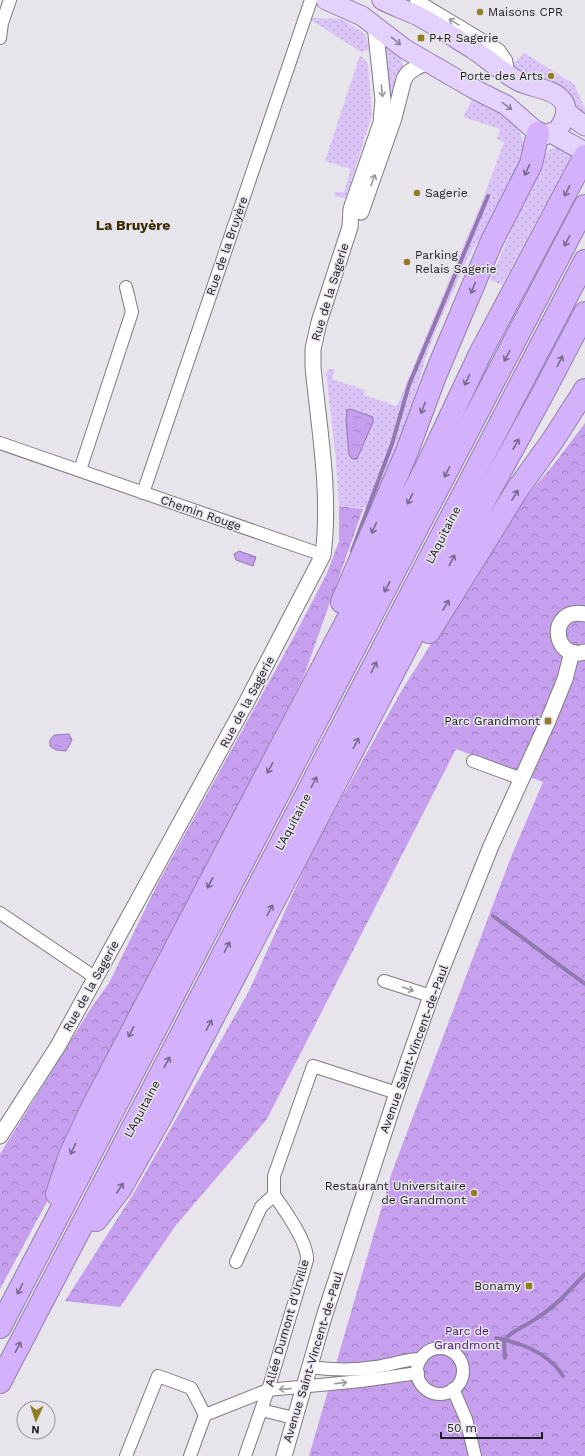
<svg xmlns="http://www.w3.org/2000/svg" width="585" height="1456" font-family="'Work Sans',sans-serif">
	<defs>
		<pattern id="grass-dots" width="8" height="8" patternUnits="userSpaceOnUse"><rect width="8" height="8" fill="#dbc4f8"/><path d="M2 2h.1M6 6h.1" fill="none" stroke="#bca8d4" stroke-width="1.8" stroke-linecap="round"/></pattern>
		<pattern id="forest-crowns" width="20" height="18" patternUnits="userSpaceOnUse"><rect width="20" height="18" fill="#c6a0ef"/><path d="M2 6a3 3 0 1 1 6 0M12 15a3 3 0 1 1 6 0" fill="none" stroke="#a082c1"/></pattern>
		<pattern id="water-ripples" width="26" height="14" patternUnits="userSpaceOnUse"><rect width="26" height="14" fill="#c49fee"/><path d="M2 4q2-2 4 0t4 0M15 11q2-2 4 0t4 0" fill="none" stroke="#a888cc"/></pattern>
	</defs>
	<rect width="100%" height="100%" fill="#e7e4eb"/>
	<g fill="url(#grass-dots)">
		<path d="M 312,18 L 341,19 L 365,34 L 369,47 L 368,50 L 361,52 L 311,20 Z"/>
		<path d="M 384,44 L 401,58 L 403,64 L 392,94 L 389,94 Z"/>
		<path d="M 524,53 L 574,84 L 585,108 L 585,117 L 578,111 L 567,92 L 514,76 L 511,62 L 516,62 Z"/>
		<path d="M 360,55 L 368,64 L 372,115 L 346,198 L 334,196 L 335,192 L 344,192 L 351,169 L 325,161 Z"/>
		<path d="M 472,100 C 487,106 513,119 520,133 C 522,137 523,142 524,145 L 527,145 L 512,187 L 468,257 L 436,330 L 425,359 L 406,429 L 375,509 L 339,506 L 336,461 L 326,372 L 330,369 L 335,369 L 332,379 L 365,390 L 364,395 L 397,406 L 483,199 L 504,142 L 497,139 L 500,129 L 463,117 Z"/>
		<path d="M 559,147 L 575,157 L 542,211 L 502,285 L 490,280 L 540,164 L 550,149 Z"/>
	</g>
	<g fill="url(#forest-crowns)">
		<path d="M 585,423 L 585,1456 L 309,1456 L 392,1172 L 511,857 L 543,782 L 456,749 L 267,1119 L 176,1225 L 120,1307 L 65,1301 L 135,1191 L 249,991 L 312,851 L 399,695 L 513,512 L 554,464 Z"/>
		<path d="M 339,506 L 363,509 L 304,676 L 212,858 L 62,1174 L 0,1289 L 0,1154 L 93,1005 L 109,983 L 157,885 L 298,629 L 327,573 L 339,541 Z"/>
	</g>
	<g fill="url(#water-ripples)" stroke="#9278b0">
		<path d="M 350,409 L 373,417 L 373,422 L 357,459 L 352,459 L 349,455 L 346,420 L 347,410 Z"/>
		<path d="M 239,551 L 256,557 L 253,566 L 236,560 L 234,554 Z"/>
		<path d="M 69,734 L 72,740 L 66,751 L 56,750 L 50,746 L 50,740 L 54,735 Z"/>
	</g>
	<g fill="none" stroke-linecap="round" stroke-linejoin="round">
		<g stroke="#9278b0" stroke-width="4">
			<path d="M 352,551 L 392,444 L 409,385 L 488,196"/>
			<path d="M 493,916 L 585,984"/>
			<path d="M 496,1338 C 522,1343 549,1353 563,1376"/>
			<path d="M 505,1358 L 504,1340 C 513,1330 526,1326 537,1318 C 556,1306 570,1290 585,1274"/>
		</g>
		<defs>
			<g id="minor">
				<path d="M 416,0 L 499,50 L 506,60 L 509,76"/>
				<path d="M 0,38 L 2,23 L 10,0"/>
				<path d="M 0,443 L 323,555"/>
				<path d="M 80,470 L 132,312 L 126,287"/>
				<path d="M 143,493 L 311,0"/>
				<path d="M 473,761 L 522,779"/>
				<path d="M 0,913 L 96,978"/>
				<path d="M 384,981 L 431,996"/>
				<path d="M 236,1262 L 261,1207 L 274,1195 L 274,1176 L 313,1066 L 397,1093"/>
				<circle cx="440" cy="1371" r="23"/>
				<path d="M 310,1367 C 332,1370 353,1371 375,1367 C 391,1365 405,1359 421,1359"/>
				<path d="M 453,1389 L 466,1419 L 475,1456"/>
				<path d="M 261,1410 L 294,1418"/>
				<path d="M 126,1456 L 158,1376 L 191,1388 L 205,1415"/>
				<path d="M 190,1456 L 205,1415 L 268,1390 L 361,1381 L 418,1373"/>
				<path d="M 245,1456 L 268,1390 L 307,1260 C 308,1242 284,1209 274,1195"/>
			</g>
			<g id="tertiary">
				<path d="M 361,212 L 394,118 L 404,79 L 408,73 L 417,67 L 428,62"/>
				<path d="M 585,614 C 546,607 553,662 585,652"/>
				<path d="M 0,1136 L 58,1046 L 246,703 L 323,555 C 331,493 319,429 313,367 L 313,349 L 319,322 L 350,227 L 351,209 L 381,123 L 383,100 L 375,25"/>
				<path d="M 284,1456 L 324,1317 L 397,1093 L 431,996 L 491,846 L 548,721 L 565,679 L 572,652"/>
			</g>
			<g id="primary">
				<path d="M 326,0 L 362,16 L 405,49 L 474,89 L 506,105 L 538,133 L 545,135 L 558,130 C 564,121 570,109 562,100 C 553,88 531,88 518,81 C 502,72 488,59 473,49 C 455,38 437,26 418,16 C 406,10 393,6 382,0"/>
				<path d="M 566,112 L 585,126"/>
				<path d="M 553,134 L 585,152"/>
			</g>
			<g id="motorway">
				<path d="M 342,602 L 406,454 L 435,376 L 491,243 L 531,164 L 538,133"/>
				<path d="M 429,632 L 517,490 L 553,440 L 585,390"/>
				<path d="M 57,1194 L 70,1155 L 94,1104 L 351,613 L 428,464 L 480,354 L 585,156"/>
				<path d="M 96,1220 L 120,1189 L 163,1113 L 463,539 L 542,395 L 585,313"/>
				<path d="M 0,1327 L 585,206"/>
				<path d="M 0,1382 L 585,261"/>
			</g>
		</defs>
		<use href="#minor" stroke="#7e7b81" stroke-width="14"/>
		<use href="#tertiary" stroke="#7e7b81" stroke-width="17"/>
		<use href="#primary" stroke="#957eaf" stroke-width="21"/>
		<use href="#motorway" stroke="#957eaf" stroke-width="24"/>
		<use href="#minor" stroke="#fff" stroke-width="12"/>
		<use href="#tertiary" stroke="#fff" stroke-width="15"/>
		<use href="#primary" stroke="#e5d1fd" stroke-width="19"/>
		<use href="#motorway" stroke="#d4b2fb" stroke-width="22"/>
	</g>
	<defs><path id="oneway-shaft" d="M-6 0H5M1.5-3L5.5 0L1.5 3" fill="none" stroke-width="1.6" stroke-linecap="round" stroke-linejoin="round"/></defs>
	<g stroke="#9a9a9b">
		<use href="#oneway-shaft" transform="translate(454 22) rotate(-149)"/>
		<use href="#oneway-shaft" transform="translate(382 91) rotate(84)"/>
		<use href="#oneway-shaft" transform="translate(373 180) rotate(-70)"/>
		<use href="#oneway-shaft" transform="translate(408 989) rotate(19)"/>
		<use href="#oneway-shaft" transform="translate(341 1383) rotate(-6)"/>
		<use href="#oneway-shaft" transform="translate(285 1389) rotate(176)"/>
	</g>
	<g stroke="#8c809a">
		<use href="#oneway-shaft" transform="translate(396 41) rotate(39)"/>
		<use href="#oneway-shaft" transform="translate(507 106) rotate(36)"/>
	</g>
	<g stroke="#7a688e">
		<use href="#oneway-shaft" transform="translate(527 170) rotate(116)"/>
		<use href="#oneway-shaft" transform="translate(567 191) rotate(117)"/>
		<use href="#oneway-shaft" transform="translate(567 241) rotate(118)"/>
		<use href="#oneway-shaft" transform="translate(473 288) rotate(112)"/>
		<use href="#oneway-shaft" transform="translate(507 356) rotate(118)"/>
		<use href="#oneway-shaft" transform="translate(560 361) rotate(-63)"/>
		<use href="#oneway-shaft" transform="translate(467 380) rotate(116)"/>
		<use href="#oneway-shaft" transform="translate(423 408) rotate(111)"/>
		<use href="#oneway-shaft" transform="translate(516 444) rotate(-61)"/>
		<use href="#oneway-shaft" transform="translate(447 472) rotate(117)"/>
		<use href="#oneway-shaft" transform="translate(515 495) rotate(-58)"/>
		<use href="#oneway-shaft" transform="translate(410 499) rotate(117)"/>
		<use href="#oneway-shaft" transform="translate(374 528) rotate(114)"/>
		<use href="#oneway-shaft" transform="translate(452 560) rotate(-63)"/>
		<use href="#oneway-shaft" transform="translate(387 587) rotate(118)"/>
		<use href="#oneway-shaft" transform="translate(446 605) rotate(-58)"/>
		<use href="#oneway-shaft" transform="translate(374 667) rotate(-63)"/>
		<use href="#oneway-shaft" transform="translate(356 743) rotate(-63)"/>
		<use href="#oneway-shaft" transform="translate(270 768) rotate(118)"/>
		<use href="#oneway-shaft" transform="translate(314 782) rotate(-62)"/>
		<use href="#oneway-shaft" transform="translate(210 883) rotate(118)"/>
		<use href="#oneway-shaft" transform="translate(270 910) rotate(-62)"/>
		<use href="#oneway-shaft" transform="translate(227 947) rotate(-62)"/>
		<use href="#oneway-shaft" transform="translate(209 1025) rotate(-62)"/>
		<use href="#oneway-shaft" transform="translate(131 1032) rotate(117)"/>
		<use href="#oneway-shaft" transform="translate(167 1062) rotate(-62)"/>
		<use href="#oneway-shaft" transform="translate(73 1149) rotate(115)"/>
		<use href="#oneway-shaft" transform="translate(120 1188) rotate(-57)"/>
		<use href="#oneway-shaft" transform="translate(20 1289) rotate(117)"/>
		<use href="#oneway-shaft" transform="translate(18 1347) rotate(-63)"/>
	</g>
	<g fill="#927d24" stroke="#e7e4eb" stroke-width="1.5">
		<circle cx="480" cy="12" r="4"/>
		<rect x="417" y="34" width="8" height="8" rx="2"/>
		<circle cx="551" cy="76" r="4"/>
		<circle cx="417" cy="193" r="4"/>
		<circle cx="407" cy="262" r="4"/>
		<rect x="544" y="717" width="8" height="8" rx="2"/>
		<circle cx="474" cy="1193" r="4"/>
		<rect x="525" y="1282" width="8" height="8" rx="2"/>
	</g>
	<g text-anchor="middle" stroke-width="3" stroke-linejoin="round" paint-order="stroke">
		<g font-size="12" fill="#1f1e21" stroke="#e7e4eb" text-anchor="start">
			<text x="488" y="16">Maisons CPR</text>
			<text x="429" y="42">P+R Sagerie</text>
			<text x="543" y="80" text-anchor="end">Porte des Arts</text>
			<text x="425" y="197">Sagerie</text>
			<text x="415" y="259">Parking<tspan x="415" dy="14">Relais Sagerie</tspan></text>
			<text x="540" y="725" text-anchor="end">Parc Grandmont</text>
			<text x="466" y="1190" text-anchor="end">Restaurant Universitaire<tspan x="466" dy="14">de Grandmont</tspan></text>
			<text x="521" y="1290" text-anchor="end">Bonamy</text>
		</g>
		<g font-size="12" fill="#1f1e21" stroke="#e7e4eb">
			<text transform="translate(227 246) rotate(-71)" y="4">Rue de la Bruyère</text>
			<text transform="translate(330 292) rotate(-73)" y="4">Rue de la Sagerie</text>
			<text transform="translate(201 513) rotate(19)" y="4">Chemin Rouge</text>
			<text transform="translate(443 535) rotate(-63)" y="4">L'Aquitaine</text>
			<text transform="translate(247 702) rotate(-62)" y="4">Rue de la Sagerie</text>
			<text transform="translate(293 822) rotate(-62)" y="4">L'Aquitaine</text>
			<text transform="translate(91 986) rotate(-61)" y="4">Rue de la Sagerie</text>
			<text transform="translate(414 1049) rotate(-70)" y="4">Avenue Saint-Vincent-de-Paul</text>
			<text transform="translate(142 1109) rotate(-62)" y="4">L'Aquitaine</text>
			<text transform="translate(287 1323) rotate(-74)" y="4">Allée Dumont d'Urville</text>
			<text transform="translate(313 1357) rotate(-73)" y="4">Avenue Saint-Vincent-de-Paul</text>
		</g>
		<g font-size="12" fill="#491571" stroke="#e7e4eb">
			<text x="467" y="1335">Parc de<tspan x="467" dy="14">Grandmont</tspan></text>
		</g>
		<g font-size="14" font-weight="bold" fill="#372d02" stroke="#e7e4eb">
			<text x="133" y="230">La Bruyère</text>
		</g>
	</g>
	<g transform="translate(36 1420) rotate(183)"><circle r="19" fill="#e7e4eb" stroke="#97959a"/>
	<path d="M0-3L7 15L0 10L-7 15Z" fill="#927d24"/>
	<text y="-6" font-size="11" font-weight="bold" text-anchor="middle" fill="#1f1e21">N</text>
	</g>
	<path d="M441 1432v6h101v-6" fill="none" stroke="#1f1e21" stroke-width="2"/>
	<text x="447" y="1432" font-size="12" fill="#1f1e21" stroke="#e7e4eb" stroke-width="3" paint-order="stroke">50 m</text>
</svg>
